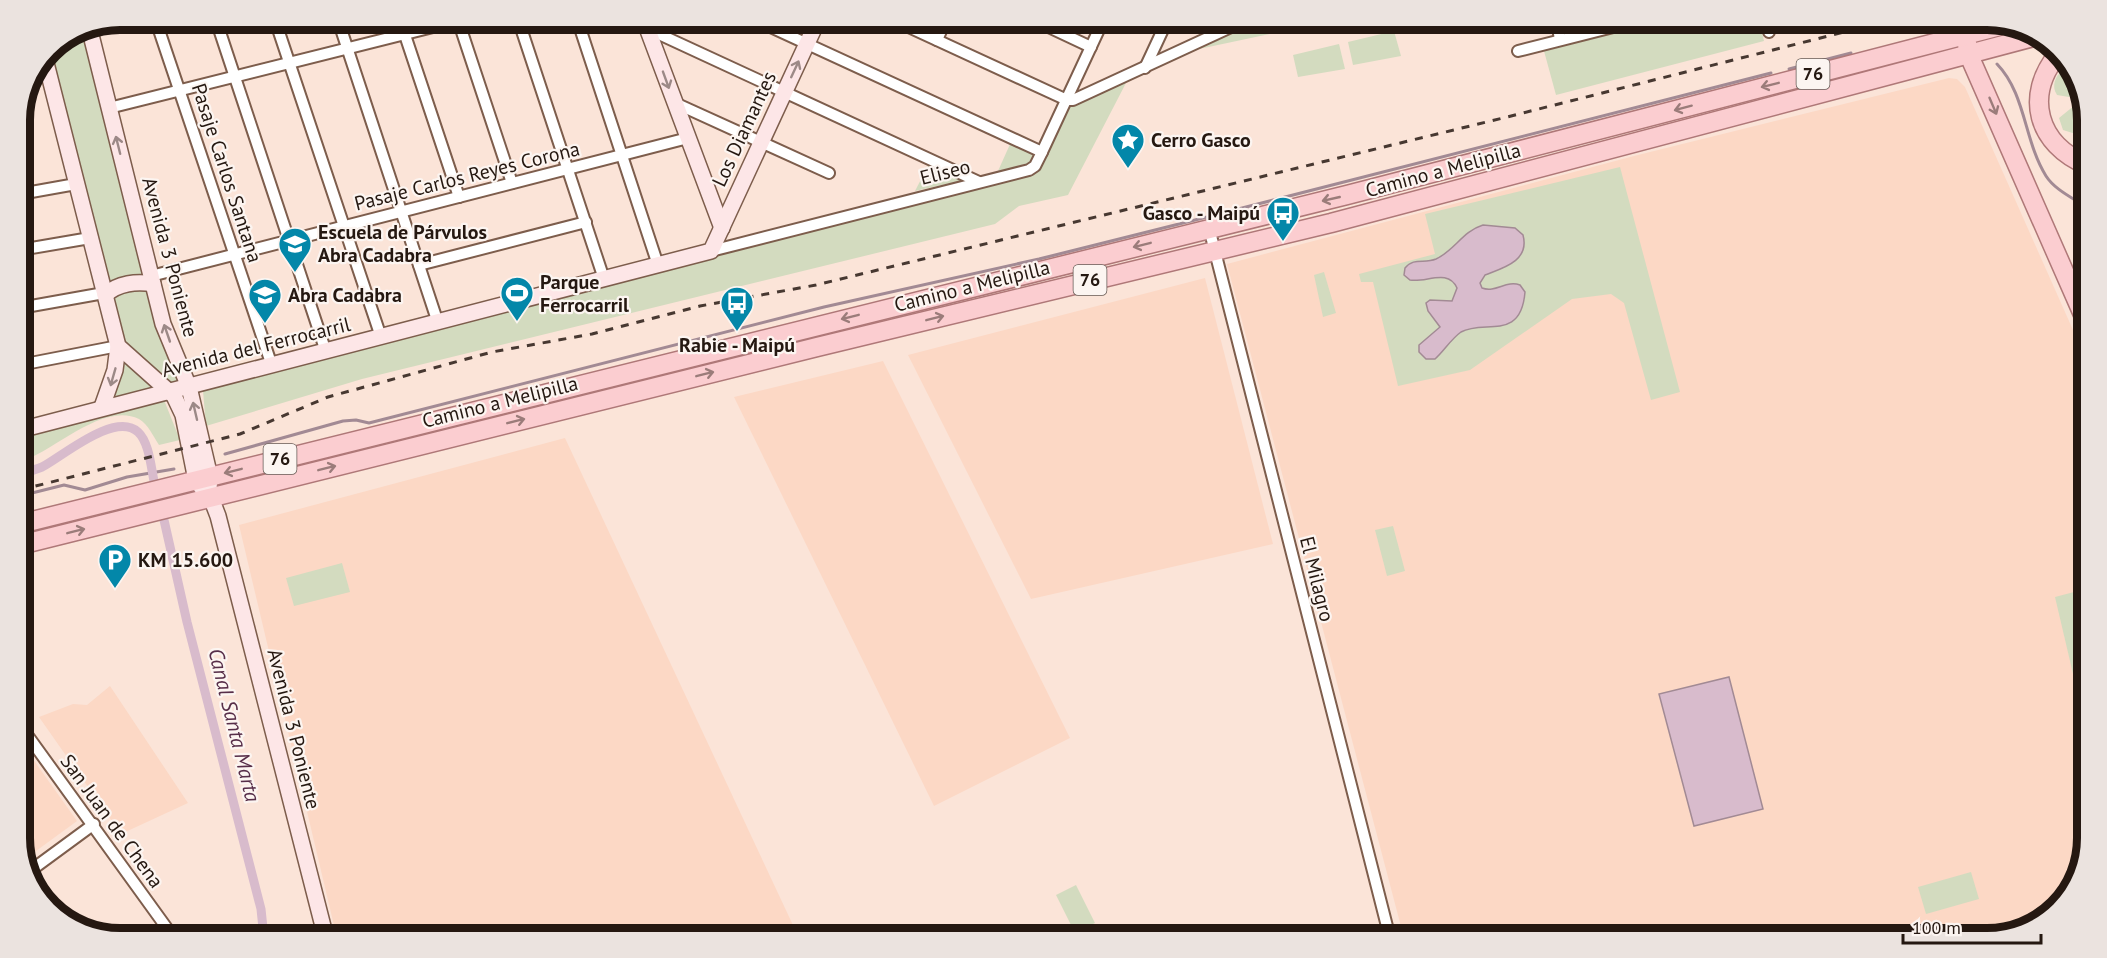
<svg xmlns="http://www.w3.org/2000/svg" width="2107" height="958" font-family="'PT Sans',sans-serif">
	<rect width="100%" height="100%" fill="#fbe4d8"/>
	<g fill="#fcd8c5">
		<path d="M 1949,78 L 1957,79 L 1965,87 L 2085,357 L 2080,877 L 2043,921 L 1988,938 L 1404,938 L 1227,264 L 1634,156 Z"/>
		<path d="M 1205,278 L 1273,544 L 1031,599 L 908,355 Z"/>
		<path d="M 883,361 L 1070,738 L 934,806 L 734,397 Z"/>
		<path d="M 565,438 L 799,938 L 337,938 L 239,525 Z"/>
		<path d="M 110,686 L 188,803 L 121,834 L 39,717 L 73,704 L 87,705 Z"/>
		<path d="M 20,741 L 77,821 L 25,859 L 20,845 Z"/>
	</g>
	<g fill="#d3dbbf">
		<path d="M 1759,20 L 1764,41 L 1556,95 L 1544,51 L 1663,21 Z"/>
		<path d="M 1257,22 L 1327,22 L 1199,49 Z"/>
		<path d="M 82,27 L 166,351 L 183,380 L 168,385 L 124,348 L 48,50 Z"/>
		<path d="M 1394,31 L 1401,56 L 1353,65 L 1348,42 Z"/>
		<path d="M 1339,44 L 1345,69 L 1298,77 L 1293,55 Z"/>
		<path d="M 2063,70 L 2073,72 L 2080,92 L 2069,97 L 2057,95 C 2051,86 2055,76 2063,70 Z"/>
		<path d="M 1127,81 L 1068,195 L 1019,206 L 995,224 L 362,379 L 206,426 L 203,391 L 1032,173 L 1067,105 Z"/>
		<path d="M 2080,101 L 2084,102 C 2088,116 2089,125 2079,135 L 2063,130 L 2059,118 Z"/>
		<path d="M 1011,142 L 1035,152 L 1030,163 L 998,171 Z"/>
		<path d="M 929,164 L 964,180 L 915,191 Z"/>
		<path d="M 1620,167 L 1680,392 L 1651,400 L 1624,303 L 1611,294 L 1572,299 L 1470,370 L 1398,386 L 1373,282 L 1361,282 L 1359,274 L 1435,254 L 1425,214 Z"/>
		<path d="M 1324,272 L 1336,313 L 1323,317 L 1314,275 Z"/>
		<path d="M 122,360 L 152,384 L 156,388 L 117,397 L 113,393 Z"/>
		<path d="M 164,400 L 180,440 L 159,445 C 153,436 148,424 139,419 C 103,401 53,452 20,462 L 20,434 Z"/>
		<path d="M 1393,526 L 1405,571 L 1387,576 L 1375,530 Z"/>
		<path d="M 342,563 L 350,592 L 294,606 L 286,578 Z"/>
		<path d="M 2074,592 L 2082,627 L 2081,708 L 2055,597 Z"/>
		<path d="M 1971,872 L 1979,899 L 1926,914 L 1918,887 Z"/>
		<path d="M 1076,885 L 1095,923 L 1075,933 L 1056,895 Z"/>
	</g>
	<g fill="#d8bbcc" stroke="#a28a94" stroke-width="1.5">
		<path d="M 1483,225 L 1515,228 L 1523,235 C 1530,261 1503,268 1485,275 L 1480,283 L 1482,288 C 1496,293 1506,280 1520,285 L 1525,292 C 1521,342 1484,319 1461,332 C 1451,339 1444,351 1435,359 L 1426,359 L 1419,352 L 1419,345 L 1440,327 L 1428,311 L 1426,303 L 1430,300 L 1452,301 L 1457,288 C 1448,268 1426,283 1410,280 L 1404,275 L 1405,268 C 1414,257 1424,264 1436,259 C 1454,251 1463,231 1483,225 Z"/>
		<path d="M 1729,677 L 1763,809 L 1694,826 L 1659,694 Z"/>
	</g>
	<g fill="none" stroke-linecap="round" stroke-linejoin="round">
		<g stroke="#a28a94" stroke-width="3">
			<path d="M 1997,64 C 2026,94 2024,141 2046,176 C 2055,190 2073,198 2086,207"/>
			<path d="M 1789,69 L 1851,53"/>
			<path d="M 225,454 L 343,421 L 356,420 L 369,423 L 824,307 L 1039,259 L 1207,217 L 1771,73"/>
			<path d="M 20,496 L 64,485 L 85,490 L 127,477 L 174,469"/>
		</g>
		<g stroke="#d8bbcc" stroke-width="9">
			<path d="M 20,474 C 27,472 35,470 42,467 C 63,456 115,411 138,432 C 149,442 151,467 154,481"/>
			<path d="M 164,520 L 187,622 L 261,909 L 264,938"/>
		</g>
		<defs>
			<g id="street">
				<path d="M 1766,20 L 1769,32"/>
				<path d="M 1557,21 L 1560,40"/>
				<path d="M 1040,23 L 1091,47"/>
				<path d="M 764,24 L 1042,152"/>
				<path d="M 902,24 L 1067,100"/>
				<path d="M 520,25 L 604,279"/>
				<path d="M 579,25 L 658,265"/>
				<path d="M 218,26 L 326,352"/>
				<path d="M 277,26 L 381,337"/>
				<path d="M 340,26 L 438,323"/>
				<path d="M 402,26 L 459,197"/>
				<path d="M 460,26 L 512,183"/>
				<path d="M 158,27 L 272,366"/>
				<path d="M 648,29 L 979,182"/>
				<path d="M 937,40 L 944,24"/>
				<path d="M 1518,51 L 1637,21"/>
				<path d="M 1145,68 L 1166,23"/>
				<path d="M 1067,100 L 1073,100 L 1242,22"/>
				<path d="M 675,103 L 829,173"/>
				<path d="M 109,108 L 437,26"/>
				<path d="M 20,194 L 76,184"/>
				<path d="M 1209,228 L 1390,938"/>
				<path d="M 20,250 L 90,238"/>
				<path d="M 711,251 L 1029,170 L 1035,166 L 1042,152 L 1102,23"/>
				<path d="M 419,265 L 586,222"/>
				<path d="M 151,276 L 688,138"/>
				<path d="M 20,308 L 104,293"/>
				<path d="M 20,365 L 118,346"/>
				<path d="M 20,725 L 174,938"/>
				<path d="M 30,871 L 94,824"/>
			</g>
			<g id="secondary">
				<path d="M 646,25 L 722,228"/>
				<path d="M 89,27 L 163,324 L 189,387 L 210,477 L 209,488"/>
				<path d="M 45,59 L 118,346 L 174,396 L 183,415 L 196,480 L 213,503 L 218,516 L 326,938"/>
				<path d="M 105,295 C 118,283 137,281 153,284"/>
				<path d="M 102,407 L 115,370 L 118,346"/>
				<path d="M 20,430 L 711,251 L 816,24"/>
			</g>
			<g id="primary">
				<path d="M 1967,43 L 1968,53 L 2085,319"/>
				<path d="M 2058,54 C 2024,96 2037,144 2087,165"/>
				<path d="M 20,524 L 1347,195 L 2008,24"/>
				<path d="M 20,545 L 817,347 L 1331,223 L 2037,36"/>
			</g>
		</defs>
		<use href="#street" stroke="#7d5d4c" stroke-width="14"/>
		<use href="#secondary" stroke="#7d5d4c" stroke-width="18"/>
		<use href="#primary" stroke="#af7878" stroke-width="21"/>
		<use href="#street" stroke="#fff" stroke-width="10"/>
		<use href="#secondary" stroke="#fde6e7" stroke-width="15"/>
		<use href="#primary" stroke="#fbcdd0" stroke-width="18"/>
		<path stroke="#473831" stroke-width="3" stroke-dasharray="8 8" stroke-linecap="butt" d="M 20,490 L 240,434 L 328,397 L 492,352 L 592,334 L 700,306 L 816,285 L 1503,118 L 1892,20"/>
	</g>
	<defs><path id="oneway-shaft" d="M-6 0H5M1.5-3L5.5 0L1.5 3" fill="none" stroke-width="1.6" stroke-linecap="round" stroke-linejoin="round" transform="scale(1.5)"/></defs>
	<g stroke="#9c8987">
		<use href="#oneway-shaft" transform="translate(795 69) rotate(-65)"/>
		<use href="#oneway-shaft" transform="translate(666 80) rotate(70)"/>
		<use href="#oneway-shaft" transform="translate(118 145) rotate(-104)"/>
		<use href="#oneway-shaft" transform="translate(167 333) rotate(-109)"/>
		<use href="#oneway-shaft" transform="translate(113 377) rotate(106)"/>
		<use href="#oneway-shaft" transform="translate(195 411) rotate(-103)"/>
	</g>
	<g stroke="#9b7c7a">
		<use href="#oneway-shaft" transform="translate(1770 85) rotate(166)"/>
		<use href="#oneway-shaft" transform="translate(1993 106) rotate(67)"/>
		<use href="#oneway-shaft" transform="translate(1683 108) rotate(165)"/>
		<use href="#oneway-shaft" transform="translate(1331 199) rotate(167)"/>
		<use href="#oneway-shaft" transform="translate(1142 245) rotate(166)"/>
		<use href="#oneway-shaft" transform="translate(850 317) rotate(166)"/>
		<use href="#oneway-shaft" transform="translate(935 318) rotate(-14)"/>
		<use href="#oneway-shaft" transform="translate(705 374) rotate(-14)"/>
		<use href="#oneway-shaft" transform="translate(516 421) rotate(-14)"/>
		<use href="#oneway-shaft" transform="translate(327 468) rotate(-14)"/>
		<use href="#oneway-shaft" transform="translate(233 471) rotate(166)"/>
		<use href="#oneway-shaft" transform="translate(76 531) rotate(-14)"/>
	</g>
	<defs>
		<symbol id="sight-pin" viewBox="-11 -11 22 30"><path d="M0 17L-7.5 6A9.5 9.5 0 1 1 7.5 6Z" fill="#0387a9" stroke="#fcf5f1"/><path d="M0-6L1.8-2.2L6-1.7L2.9 1.2L3.7 5.4L0 3.3L-3.7 5.4L-2.9 1.2L-6-1.7L-1.8-2.2Z" fill="#fff"/></symbol>
		<symbol id="bus-pin" viewBox="-11 -11 22 30"><path d="M0 17L-7.5 6A9.5 9.5 0 1 1 7.5 6Z" fill="#0387a9" stroke="#fcf5f1"/><path d="M-5-6H5V4H4V6H2V4H-2V6H-4V4H-5ZM-3.5-4V0h7V-4ZM-3.5 1.2v1.5H-2V1.2ZM2 1.2v1.5H3.5V1.2Z" fill="#fff"/></symbol>
		<symbol id="school-pin" viewBox="-11 -11 22 30"><path d="M0 17L-7.5 6A9.5 9.5 0 1 1 7.5 6Z" fill="#0387a9" stroke="#fcf5f1"/><path d="M0-5L7-2L0 1L-7-2ZM-4 1L0 2.5L4 1V4Q0 6-4 4Z" fill="#fff"/></symbol>
		<symbol id="stadium-pin" viewBox="-11 -11 22 30"><path d="M0 17L-7.5 6A9.5 9.5 0 1 1 7.5 6Z" fill="#0387a9" stroke="#fcf5f1"/><path d="M0-5a6.5 5 0 1 0 0 10a6.5 5 0 1 0 0-10ZM-3.5-1.8h7v3.6h-7Z" fill="#fff"/></symbol>
		<symbol id="parking-pin" viewBox="-11 -11 22 30"><path d="M0 17L-7.5 6A9.5 9.5 0 1 1 7.5 6Z" fill="#0387a9" stroke="#fcf5f1"/><path d="M-3.5-5.5H1a3.5 3.5 0 0 1 0 7H-1V5.5H-3.5ZM-1-3.4V-.6H.8a1.4 1.4 0 0 0 0-2.8Z" fill="#fff"/></symbol>
	</defs>
	<g fill-rule="evenodd">
		<use href="#sight-pin" x="1109" y="121" width="38" height="52"/>
		<use href="#bus-pin" x="1264" y="194" width="38" height="52"/>
		<use href="#school-pin" x="276" y="225" width="38" height="52"/>
		<use href="#stadium-pin" x="498" y="274" width="38" height="52"/>
		<use href="#school-pin" x="246" y="276" width="38" height="52"/>
		<use href="#bus-pin" x="718" y="284" width="38" height="52"/>
		<use href="#parking-pin" x="96" y="541" width="38" height="52"/>
	</g>
	<g text-anchor="middle" stroke-width="4.5" stroke-linejoin="round" paint-order="stroke">
		<g fill="#fcf5f1" stroke="#665a54" stroke-width="1.5">
			<rect x="1796.5" y="59" width="33" height="30" rx="4.5"/>
			<rect x="1073.5" y="265" width="33" height="30" rx="4.5"/>
			<rect x="263.5" y="444" width="33" height="30" rx="4.5"/>
		</g>
		<g font-size="18" font-weight="bold" fill="#251811">
			<text x="1813" y="80">76</text>
			<text x="1090" y="286">76</text>
			<text x="280" y="465">76</text>
		</g>
		<g font-size="20" fill="#251811" stroke="#fcf5f1">
			<text transform="translate(744 129) rotate(-65)" y="7">Los Diamantes</text>
			<text transform="translate(1443 170) rotate(-15)" y="7">Camino a Melipilla</text>
			<text transform="translate(945 172) rotate(-14)" y="7">Eliseo</text>
			<text transform="translate(227 173) rotate(72)" y="7">Pasaje Carlos Santana</text>
			<text transform="translate(467 176) rotate(-14)" y="7">Pasaje Carlos Reyes Corona</text>
			<text transform="translate(170 257) rotate(75)" y="7">Avenida 3 Poniente</text>
			<text transform="translate(972 286) rotate(-14)" y="7">Camino a Melipilla</text>
			<text transform="translate(256 347) rotate(-14)" y="7">Avenida del Ferrocarril</text>
			<text transform="translate(500 402) rotate(-14)" y="7">Camino a Melipilla</text>
			<text transform="translate(1317 579) rotate(76)" y="7">El Milagro</text>
			<text transform="translate(294 729) rotate(76)" y="7">Avenida 3 Poniente</text>
			<text transform="translate(112 821) rotate(54)" y="7">San Juan de Chena</text>
		</g>
		<g font-size="20" font-weight="bold" fill="#251811" stroke="#fcf5f1" text-anchor="start">
			<text x="1151" y="147">Cerro Gasco</text>
			<text x="1260" y="220" text-anchor="end">Gasco - Maipú</text>
			<text x="318" y="239">Escuela de Párvulos<tspan x="318" dy="23">Abra Cadabra</tspan></text>
			<text x="540" y="289">Parque<tspan x="540" dy="23">Ferrocarril</tspan></text>
			<text x="288" y="302">Abra Cadabra</text>
			<text x="737" y="352" text-anchor="middle">Rabie - Maipú</text>
			<text x="138" y="567">KM 15.600</text>
		</g>
		<g font-size="21" font-style="italic" fill="#572e49" stroke="#fcf5f1">
			<text transform="translate(234 725) rotate(76)" y="7">Canal Santa Marta</text>
		</g>
	</g>
	<path d="M0 0H2107V958H0ZM120 30H1987A90 90 0 0 1 2077 120V838A90 90 0 0 1 1987 928H120A90 90 0 0 1 30 838V120A90 90 0 0 1 120 30Z" fill="#ebe3df" fill-rule="evenodd"/>
	<path fill="none" stroke="#251811" stroke-width="8" d="M120 30H1987A90 90 0 0 1 2077 120V838A90 90 0 0 1 1987 928H120A90 90 0 0 1 30 838V120A90 90 0 0 1 120 30Z"/>
	<path d="M1903 934v9h138v-9" fill="none" stroke="#251811" stroke-width="3"/>
	<text x="1912" y="934" font-size="18" fill="#251811" stroke="#fcf5f1" stroke-width="4.5" paint-order="stroke">100 m</text>
</svg>
